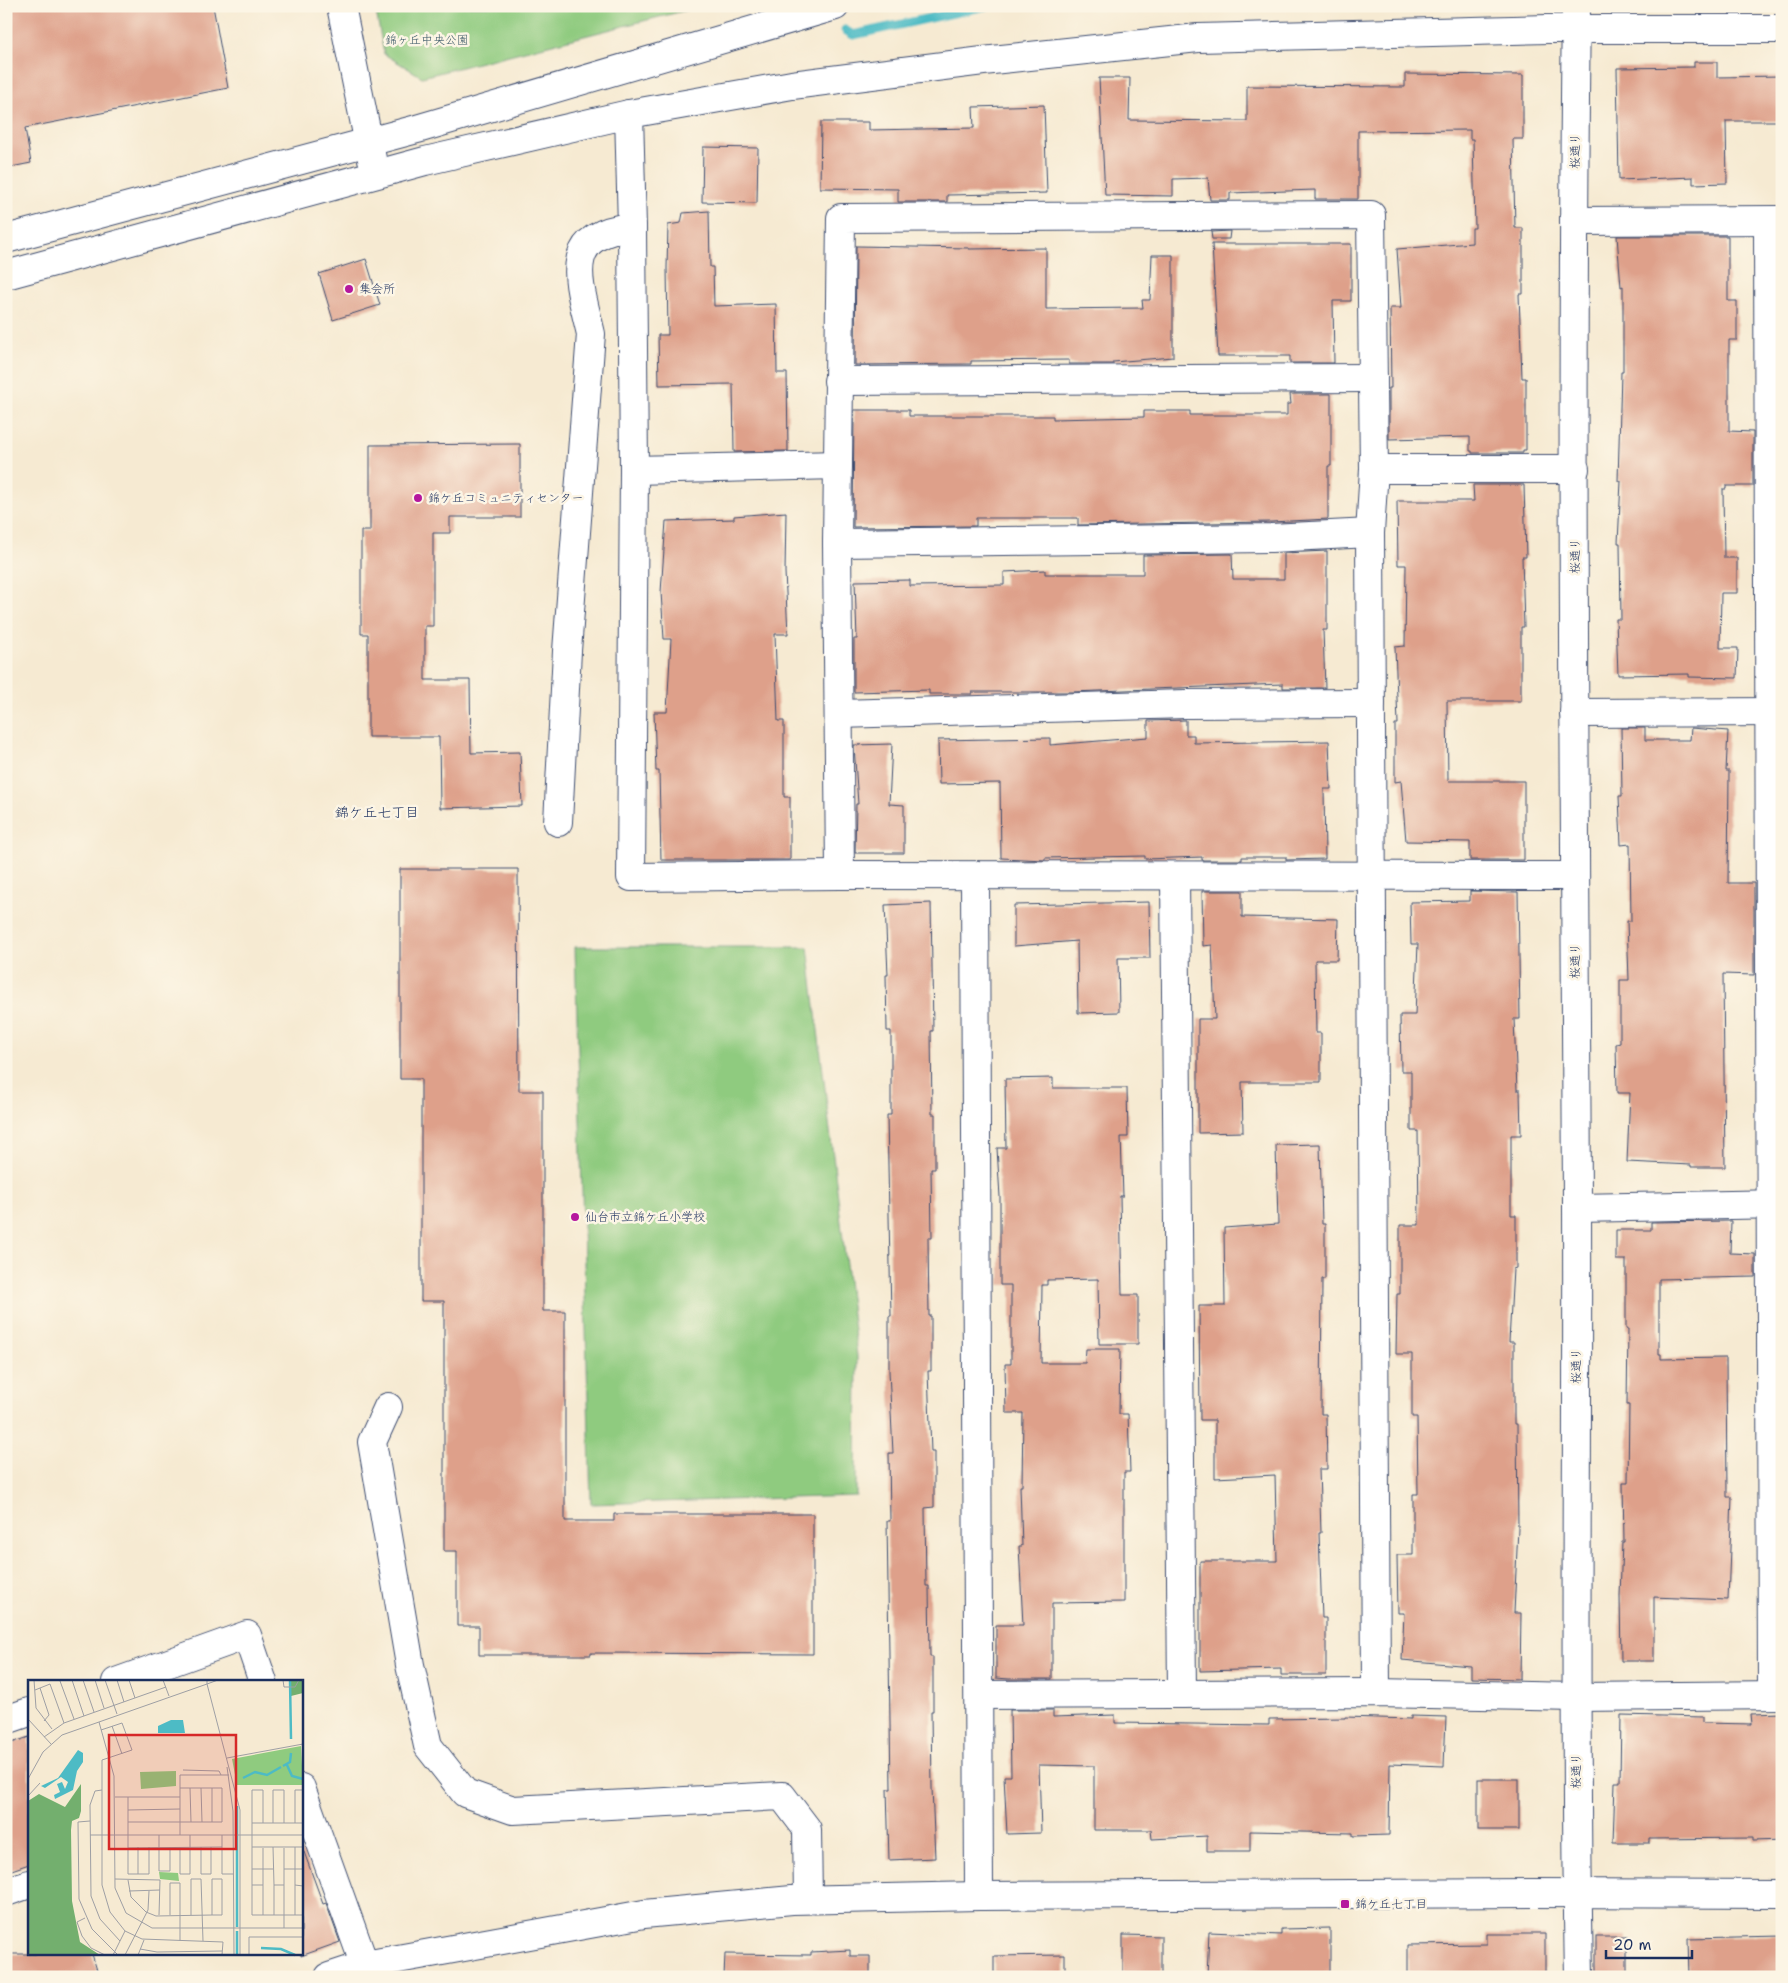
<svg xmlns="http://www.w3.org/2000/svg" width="1788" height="1983" font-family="'Shantell Sans','Klee One',sans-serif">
	<rect width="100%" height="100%" fill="#fcf5e5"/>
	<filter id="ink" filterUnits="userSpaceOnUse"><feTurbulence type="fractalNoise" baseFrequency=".02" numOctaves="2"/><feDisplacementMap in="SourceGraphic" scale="10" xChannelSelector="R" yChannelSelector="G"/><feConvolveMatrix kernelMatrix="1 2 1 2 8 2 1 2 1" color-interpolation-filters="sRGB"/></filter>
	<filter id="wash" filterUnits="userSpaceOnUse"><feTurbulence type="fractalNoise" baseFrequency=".0096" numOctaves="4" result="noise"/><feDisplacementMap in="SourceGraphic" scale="20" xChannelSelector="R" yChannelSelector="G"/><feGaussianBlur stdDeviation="1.12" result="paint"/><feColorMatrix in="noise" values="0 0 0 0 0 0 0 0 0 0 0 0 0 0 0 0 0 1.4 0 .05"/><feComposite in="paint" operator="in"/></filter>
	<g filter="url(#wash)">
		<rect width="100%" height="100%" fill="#f6ead2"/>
		<g fill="#8fcb7f" stroke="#557d6e">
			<path d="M 375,6 L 703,6 L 422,77 L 384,54 Z"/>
			<path d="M 575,947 L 808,947 L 857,1356 L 856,1496 L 591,1504 Z"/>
		</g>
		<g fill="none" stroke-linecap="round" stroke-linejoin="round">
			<path stroke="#4dbbc5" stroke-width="9" d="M 845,30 L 853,35 L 985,6"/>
		</g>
		<g id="blocks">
			<g fill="#dea08a">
				<path d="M 6,6 L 213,6 L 228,88 L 25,128 L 31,163 L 6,168 Z"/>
				<path d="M 1694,62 L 1717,62 L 1717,77 L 1782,76 L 1782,121 L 1726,121 L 1727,183 L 1693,184 L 1693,177 L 1619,180 L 1617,68 L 1694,67 Z"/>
				<path d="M 1405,74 L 1523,75 L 1523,139 L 1513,139 L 1515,228 L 1523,228 L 1523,294 L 1519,294 L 1522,378 L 1526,378 L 1526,450 L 1523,450 L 1523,453 L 1472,453 L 1472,451 L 1470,451 L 1470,437 L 1389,439 L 1389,388 L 1391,388 L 1390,308 L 1401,308 L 1397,249 L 1472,243 L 1472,228 L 1475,228 L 1473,139 L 1470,139 L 1470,130 L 1358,131 L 1358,199 L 1315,199 L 1315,190 L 1230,193 L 1230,200 L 1210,200 L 1208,178 L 1173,179 L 1173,196 L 1105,195 L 1099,78 L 1130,78 L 1129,120 L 1247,121 L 1247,86 L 1405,87 Z"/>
				<path d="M 1044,105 L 1047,193 L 947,195 L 947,202 L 898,202 L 898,189 L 820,188 L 821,122 L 869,122 L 869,130 L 974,128 L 973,107 Z"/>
				<path d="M 703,147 L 758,148 L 757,203 L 702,202 Z"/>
				<path d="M 709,211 L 710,267 L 713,267 L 714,306 L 776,304 L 777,373 L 787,373 L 788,451 L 734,452 L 733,384 L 659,385 L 658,335 L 668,335 L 667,268 L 668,225 L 681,223 L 683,213 Z"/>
				<path d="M 1230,231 L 1229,239 L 1212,239 L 1211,232 Z"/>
				<path d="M 1617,236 L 1728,236 L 1728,301 L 1737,301 L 1737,340 L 1729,340 L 1729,431 L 1753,432 L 1753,486 L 1726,486 L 1726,489 L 1723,489 L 1724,558 L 1737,558 L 1737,593 L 1721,593 L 1720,648 L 1738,648 L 1737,678 L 1689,677 L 1689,674 L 1618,675 L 1616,619 L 1621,619 L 1620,543 L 1618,543 L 1621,481 L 1618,481 L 1621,372 L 1623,372 L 1623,286 L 1621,287 Z"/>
				<path d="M 1212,244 L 1351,244 L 1351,301 L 1333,301 L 1334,363 L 1290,363 L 1290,356 L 1218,356 Z"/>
				<path d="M 856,246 L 969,248 L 969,249 L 1046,248 L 1046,309 L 1143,308 L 1142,300 L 1150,300 L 1152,255 L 1173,255 L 1173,357 L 1113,362 L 1113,364 L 1069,364 L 1069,360 L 971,361 L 971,364 L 855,365 Z"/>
				<path d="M 366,259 L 380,305 L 333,320 L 319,274 Z"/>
				<path d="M 1290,394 L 1331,394 L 1331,466 L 1328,466 L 1328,519 L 1271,522 L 1078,525 L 1078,518 L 976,518 L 976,526 L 853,527 L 854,410 L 909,410 L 909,416 L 1053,416 L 1053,419 L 1144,417 L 1144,411 L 1190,411 L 1190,415 L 1287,415 L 1287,404 L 1291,404 Z"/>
				<path d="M 520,444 L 520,517 L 450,517 L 450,533 L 433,533 L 433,626 L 425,626 L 425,680 L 470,680 L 471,753 L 520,752 L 522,806 L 440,808 L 439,737 L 368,737 L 368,634 L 361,634 L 361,531 L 370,531 L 370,445 Z"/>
				<path d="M 1473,485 L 1524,485 L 1526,557 L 1522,557 L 1524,627 L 1521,627 L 1521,701 L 1447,701 L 1448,781 L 1524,781 L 1524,860 L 1470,860 L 1470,842 L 1406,841 L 1401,781 L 1395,782 L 1395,724 L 1398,724 L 1395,647 L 1405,646 L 1406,565 L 1398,565 L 1397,501 L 1474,501 Z"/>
				<path d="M 786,512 L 785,572 L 788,634 L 775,634 L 778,721 L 784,721 L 784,797 L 790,797 L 790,860 L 661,860 L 659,771 L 656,771 L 654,712 L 667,712 L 671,639 L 664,639 L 661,592 L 666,521 L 734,519 L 734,516 Z"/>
				<path d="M 1327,551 L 1327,630 L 1323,630 L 1325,688 L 1283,688 L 1283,684 L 1072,692 L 972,692 L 972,694 L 929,694 L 929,690 L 854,692 L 854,639 L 857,639 L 855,581 L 910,580 L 910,586 L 1004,585 L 1004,572 L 1045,570 L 1045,574 L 1143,574 L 1143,555 L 1232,554 L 1233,579 L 1284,579 L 1284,553 Z"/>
				<path d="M 1186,720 L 1186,735 L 1194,735 L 1194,743 L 1329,741 L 1331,789 L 1324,789 L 1325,859 L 1286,860 L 1286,857 L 1242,857 L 1242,860 L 1202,860 L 1202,857 L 1145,859 L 1145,856 L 1045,858 L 1045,860 L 1001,858 L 1000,783 L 939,784 L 938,740 L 1050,738 L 1050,745 L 1148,737 L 1148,721 Z"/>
				<path d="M 1621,728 L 1645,728 L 1645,740 L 1690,740 L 1691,728 L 1728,731 L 1726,771 L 1729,771 L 1728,883 L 1754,883 L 1754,975 L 1723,974 L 1725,1167 L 1691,1167 L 1691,1165 L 1627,1162 L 1630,1093 L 1617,1093 L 1616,1044 L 1620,1043 L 1620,980 L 1629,980 L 1627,921 L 1631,921 L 1630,844 L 1621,845 L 1619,796 L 1622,796 Z"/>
				<path d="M 892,744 L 889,804 L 904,805 L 904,853 L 855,853 L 856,804 L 858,804 L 854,745 Z"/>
				<path d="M 400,869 L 518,869 L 519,1091 L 543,1091 L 543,1311 L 565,1311 L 565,1521 L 614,1521 L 614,1514 L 813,1514 L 813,1654 L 591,1653 L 591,1655 L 479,1655 L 479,1626 L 457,1626 L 457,1551 L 444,1551 L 444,1301 L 421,1301 L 421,1079 L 400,1079 Z"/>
				<path d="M 1202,891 L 1242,891 L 1242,917 L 1338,919 L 1337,960 L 1315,960 L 1316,1033 L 1321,1033 L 1321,1082 L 1242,1082 L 1243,1132 L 1198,1133 L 1198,1019 L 1215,1019 L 1212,945 L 1203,946 Z"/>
				<path d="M 1470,891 L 1518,892 L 1520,1019 L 1514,1019 L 1517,1090 L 1520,1090 L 1521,1135 L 1511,1135 L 1511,1215 L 1516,1215 L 1516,1268 L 1513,1269 L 1509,1342 L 1514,1342 L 1514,1424 L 1517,1424 L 1518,1528 L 1514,1613 L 1521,1613 L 1520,1679 L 1471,1678 L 1471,1666 L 1402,1660 L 1404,1613 L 1398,1613 L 1397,1555 L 1413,1555 L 1413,1494 L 1418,1494 L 1417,1417 L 1412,1417 L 1412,1354 L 1396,1354 L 1397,1294 L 1400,1294 L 1400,1225 L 1419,1225 L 1418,1131 L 1411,1131 L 1411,1071 L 1401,1071 L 1400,1015 L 1415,1015 L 1418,944 L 1411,944 L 1410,902 L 1470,901 Z"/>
				<path d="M 1149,902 L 1150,958 L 1118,958 L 1119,1012 L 1078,1013 L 1077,941 L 1014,946 L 1014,905 Z"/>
				<path d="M 931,903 L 933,1031 L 931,1031 L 932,1114 L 935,1114 L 935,1169 L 931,1169 L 932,1238 L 928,1238 L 929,1316 L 931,1316 L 931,1371 L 928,1371 L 931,1452 L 934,1452 L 934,1507 L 925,1508 L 926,1586 L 929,1586 L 930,1657 L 933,1657 L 933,1711 L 931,1711 L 932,1788 L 935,1858 L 889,1860 L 887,1789 L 891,1789 L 887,1521 L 890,1521 L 889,1453 L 893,1453 L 889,1371 L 889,1316 L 891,1316 L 887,1115 L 891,1115 L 891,1031 L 887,1031 L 886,975 L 888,975 L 885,905 Z"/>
				<path d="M 1053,1078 L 1053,1088 L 1127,1088 L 1128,1137 L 1121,1137 L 1123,1196 L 1120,1196 L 1122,1295 L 1138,1295 L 1138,1344 L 1099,1344 L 1098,1279 L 1047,1280 L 1047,1285 L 1042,1285 L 1041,1363 L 1085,1363 L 1086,1349 L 1120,1349 L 1119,1414 L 1128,1414 L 1130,1472 L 1124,1472 L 1124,1602 L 1052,1603 L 1052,1679 L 1009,1679 L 996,1678 L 996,1625 L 1023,1625 L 1019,1546 L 1022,1546 L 1020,1486 L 1022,1486 L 1023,1413 L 1006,1413 L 1005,1364 L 1011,1364 L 1011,1285 L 1000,1285 L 1000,1197 L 997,1148 L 1006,1148 L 1005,1079 Z"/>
				<path d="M 1320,1144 L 1322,1224 L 1325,1224 L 1325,1279 L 1322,1279 L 1321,1414 L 1326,1414 L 1327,1469 L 1319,1469 L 1321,1533 L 1319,1533 L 1322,1618 L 1326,1618 L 1326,1675 L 1281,1675 L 1281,1669 L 1200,1671 L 1200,1561 L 1277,1561 L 1275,1475 L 1215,1478 L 1215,1420 L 1200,1420 L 1199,1306 L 1225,1306 L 1224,1228 L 1278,1224 L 1276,1145 Z"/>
				<path d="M 1731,1221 L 1730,1253 L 1755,1254 L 1755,1277 L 1659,1279 L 1659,1354 L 1661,1354 L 1661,1359 L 1726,1358 L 1727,1497 L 1732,1497 L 1728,1600 L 1654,1597 L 1654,1661 L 1621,1661 L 1620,1596 L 1622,1542 L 1624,1542 L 1623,1483 L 1628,1483 L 1629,1405 L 1627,1405 L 1628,1329 L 1626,1329 L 1626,1260 L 1616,1260 L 1616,1230 L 1651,1230 L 1651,1222 Z"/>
				<path d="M 1010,1710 L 1053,1710 L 1053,1717 L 1115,1715 L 1115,1723 L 1269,1725 L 1269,1719 L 1345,1718 L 1345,1717 L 1411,1719 L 1411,1716 L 1446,1717 L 1444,1766 L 1390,1764 L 1389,1835 L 1353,1836 L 1353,1833 L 1250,1831 L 1250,1851 L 1207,1851 L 1207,1836 L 1152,1839 L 1151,1830 L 1094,1830 L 1094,1766 L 1039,1765 L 1041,1833 L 1007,1834 L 1004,1776 L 1011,1776 Z"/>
				<path d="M 1782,1713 L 1782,1840 L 1753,1841 L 1753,1838 L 1650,1839 L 1650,1843 L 1613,1843 L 1615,1782 L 1620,1782 L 1621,1715 L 1703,1717 L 1703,1723 L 1752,1724 L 1751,1714 Z"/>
				<path d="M 29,1737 L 29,1864 L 6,1872 L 6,1745 Z"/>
				<rect x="1478" y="1779" width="41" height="51"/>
				<path d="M 304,1852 L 323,1904 L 326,1903 L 340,1942 L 301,1956 L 301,1853 Z"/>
				<path d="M 1330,1928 L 1330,1977 L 1207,1977 L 1209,1932 L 1281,1935 L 1281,1929 Z"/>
				<path d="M 1487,1934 L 1545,1934 L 1545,1977 L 1408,1977 L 1408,1945 L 1487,1944 Z"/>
				<path d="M 1123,1935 L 1161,1936 L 1161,1977 L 1123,1977 Z"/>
				<path d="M 1782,1936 L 1782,1977 L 1689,1977 L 1688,1938 Z"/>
				<rect x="1596" y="1937" width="31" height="40"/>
				<path d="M 850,1950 L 850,1956 L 870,1956 L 870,1977 L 724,1977 L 725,1954 L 811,1955 L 811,1952 Z"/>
				<path d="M 6,1954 L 92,1954 L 99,1977 L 6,1977 Z"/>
				<path d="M 1065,1955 L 1065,1977 L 994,1977 L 994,1956 Z"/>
			</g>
		</g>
	</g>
	<g filter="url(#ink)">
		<use href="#blocks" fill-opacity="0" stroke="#3c4b6f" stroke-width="1"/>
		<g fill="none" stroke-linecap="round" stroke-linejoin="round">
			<defs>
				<g id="minor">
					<path d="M 341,6 L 372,159"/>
					<path d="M 1576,6 C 1571,406 1575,805 1577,1204 C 1578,1462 1574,1719 1579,1977"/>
					<path d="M 629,114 L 632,227 L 634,470 L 631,877 L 840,875 L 1575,876"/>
					<path d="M 1574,221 L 1782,220"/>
					<path d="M 1768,221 L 1772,1695"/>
					<path d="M 6,239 L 417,129 L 835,6"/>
					<path d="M 6,275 L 425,161 L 629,114 L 792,85 L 983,61 L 1198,38 L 1548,29 L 1782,29"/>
					<path d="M 838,381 L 1373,378"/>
					<path d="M 1374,469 L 1575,469"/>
					<path d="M 634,470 L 838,465"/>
					<path d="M 837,543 L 1271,538 L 1370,533"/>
					<path d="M 1574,713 L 1782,712"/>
					<path d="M 839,714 L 1186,704 L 1371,703"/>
					<path d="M 558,822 L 567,651 L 591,334 C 579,282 559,234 632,227"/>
					<path d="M 840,875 L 837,543 L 841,218 L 1371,215 L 1374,469 L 1370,533 L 1376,1693"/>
					<path d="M 975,876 L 979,1896"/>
					<path d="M 1175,876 L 1182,1694"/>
					<path d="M 1577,1208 L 1782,1204"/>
					<path d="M 388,1407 L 372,1442 L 410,1665 L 428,1746 L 465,1793 L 513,1810 L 782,1796 L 807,1829 L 808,1899"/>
					<path d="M 116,1682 L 247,1635 L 263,1682"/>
					<path d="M 980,1695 L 1376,1693 L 1576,1697 L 1782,1695"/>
					<path d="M 6,1720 L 29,1712"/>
					<path d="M 301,1788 L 369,1977"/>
					<path d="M 6,1892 L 29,1884"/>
					<path d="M 329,1977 L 365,1965 L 644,1914 L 792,1900 L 979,1896 L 1534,1893 L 1782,1894"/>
				</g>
			</defs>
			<use href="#minor" stroke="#3c4b6f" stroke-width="30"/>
			<use href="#minor" stroke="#fff" stroke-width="28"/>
		</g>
	</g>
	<g fill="#b5179e" stroke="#fcf5e5" stroke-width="2">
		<circle cx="349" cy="289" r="5"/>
		<circle cx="418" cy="498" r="5"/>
		<circle cx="575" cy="1217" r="5"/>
		<rect x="1340" y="1899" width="10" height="10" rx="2.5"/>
	</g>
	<g text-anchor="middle" stroke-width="5" stroke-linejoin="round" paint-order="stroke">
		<g font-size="12" fill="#385666" stroke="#fcf5e5">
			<text x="427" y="44">錦ヶ丘中央公園</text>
		</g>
		<g font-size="12" fill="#1b2f5e" stroke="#fcf5e5">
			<text transform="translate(1575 151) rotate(-90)" y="4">桜通り</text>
			<text transform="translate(1575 556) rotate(-90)" y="4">桜通り</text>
			<text transform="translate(1575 961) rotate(-90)" y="4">桜通り</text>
			<text transform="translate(1576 1366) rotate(-90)" y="4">桜通り</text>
			<text transform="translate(1576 1771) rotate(-90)" y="4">桜通り</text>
		</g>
		<g font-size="12" fill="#1b2f5e" stroke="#fcf5e5" text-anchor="start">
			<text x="359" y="293">集会所</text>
			<text x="428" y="502">錦ケ丘コミュニティセンター</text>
			<text x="585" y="1221">仙台市立錦ケ丘小学校</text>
			<text x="1355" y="1908">錦ケ丘七丁目</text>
		</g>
		<g font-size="14" fill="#1b2f5e" stroke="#fcf5e5">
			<text x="377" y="817">錦ケ丘七丁目</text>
		</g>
	</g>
	<g transform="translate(28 1680)">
		<rect width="275" height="275" fill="#f6ead2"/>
		<path d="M 273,66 L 275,105 L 209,105 L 204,79 ZM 148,91 L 148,106 L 113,109 L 112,92 ZM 131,192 L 150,193 L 151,201 L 132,199 Z" fill="#8fcb7f"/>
		<path d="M 263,0 L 275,0 L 275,13 L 263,16 ZM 53,104 L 53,131 L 51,138 L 44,141 L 43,150 L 44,221 L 52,262 L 72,275 L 0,275 L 0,121 L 11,114 L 37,127 Z" fill="#73af6e"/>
		<path d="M 143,40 L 155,40 L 157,53 L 130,53 L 130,46 ZM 50,70 L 55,73 L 55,82 L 49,91 L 45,110 L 27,119 L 26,115 L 32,112 L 29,104 L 34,102 L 37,109 L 40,102 L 33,97 L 17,108 L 13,106 L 30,98 Z" fill="#4dbbc5"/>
		<path fill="none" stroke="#4dbbc5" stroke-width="2.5" d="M 262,0 L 263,59M 259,85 L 264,96 L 275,99M 255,86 L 262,82 L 263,73M 215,98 L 227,92 L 239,95 L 253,87M 209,247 L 209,126M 209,251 L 209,275M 233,268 L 253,269 L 267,275"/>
		<path fill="none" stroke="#9e9fa4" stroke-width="1" d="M 6,0 L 8,28 L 24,49M 35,0 L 32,1 L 46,39M 44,0 L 56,36M 55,0 L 66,32M 67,0 L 76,28M 77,0 L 89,34M 89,0 L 96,22M 101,0 L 107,18M 135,0 L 141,16M 190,0 L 179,4 L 212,130 L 212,275M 255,0 L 256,7 L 267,7 L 271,0M 12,8 L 21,35 L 16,41M 7,10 L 22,4 L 36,43M 0,39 L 23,64M 71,42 L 86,96 L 87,208 L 98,233 L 124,248 L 275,248M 84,46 L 94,74M 73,50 L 94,43 L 104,70 L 74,80 L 74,205 L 82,232 L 97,251 L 114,259 L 195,262 L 194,275M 16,57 L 36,43 L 138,7M 199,78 L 275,64M 199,87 L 205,131 L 206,275M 155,90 L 191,91 L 193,95M 0,99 L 15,72 L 34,55 L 179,4 L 179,0M 162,108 L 163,142M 173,108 L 174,142M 184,108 L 184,142M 74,110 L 67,111 L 62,125 L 63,216 L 72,239 L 92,261M 0,116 L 12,103M 87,117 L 152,117M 100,117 L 100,194 L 121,194 L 121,167M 100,130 L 152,129M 62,141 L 50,142 L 51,219 L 64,249 L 90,275M 100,142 L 194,142 L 194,108 L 152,108M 224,143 L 275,143M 235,143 L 235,110 L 224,110 L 224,235 L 275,235M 245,143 L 245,110 L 256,110 L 256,143M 267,143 L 267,110 L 275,110M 62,155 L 275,155M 131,155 L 131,191 L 142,191 L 142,167M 152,155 L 152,95 L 201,95M 194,155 L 194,194 L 206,194M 110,167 L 110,194M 152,167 L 152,194 L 162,194 L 162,155M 173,167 L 173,194 L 183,194 L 183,167M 224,167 L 275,167M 245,167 L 246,205M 267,167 L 267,205M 100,168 L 194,167M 235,168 L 235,205M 256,168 L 256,189 L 275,189M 224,189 L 245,189M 87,199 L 132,200 L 131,235M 184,199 L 194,199 L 194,235 L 184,235 ZM 100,200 L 103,217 L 118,232 L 128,236 L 184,235M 224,205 L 235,205 L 235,235M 256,205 L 256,189M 101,211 L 132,210M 142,235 L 142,203 L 152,203 L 152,261M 163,235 L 163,199 L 173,199 L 175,261M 246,235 L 246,205 L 256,205 L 256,248M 267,235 L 267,205 L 275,206M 57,238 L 49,242 L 54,256 L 63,268 L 77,275M 112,269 L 129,272 L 194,271M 85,275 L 97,251M 97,275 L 120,230 L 121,211M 110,275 L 116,260M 221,275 L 221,257 L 275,257"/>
		<path fill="#d62828" fill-opacity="0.15" stroke="#d62828" stroke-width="2.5" d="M 81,55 L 208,55 L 208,169 L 81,169 Z"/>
		<rect width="275" height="275" fill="none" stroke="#1b2f5e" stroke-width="2.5"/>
	</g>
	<rect width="1788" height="1983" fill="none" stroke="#fcf5e5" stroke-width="25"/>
	<path d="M1606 1950v8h86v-8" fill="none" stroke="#1b2f5e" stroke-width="2.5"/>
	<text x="1613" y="1950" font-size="15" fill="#1b2f5e" stroke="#fcf5e5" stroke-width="4" paint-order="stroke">20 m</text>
</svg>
